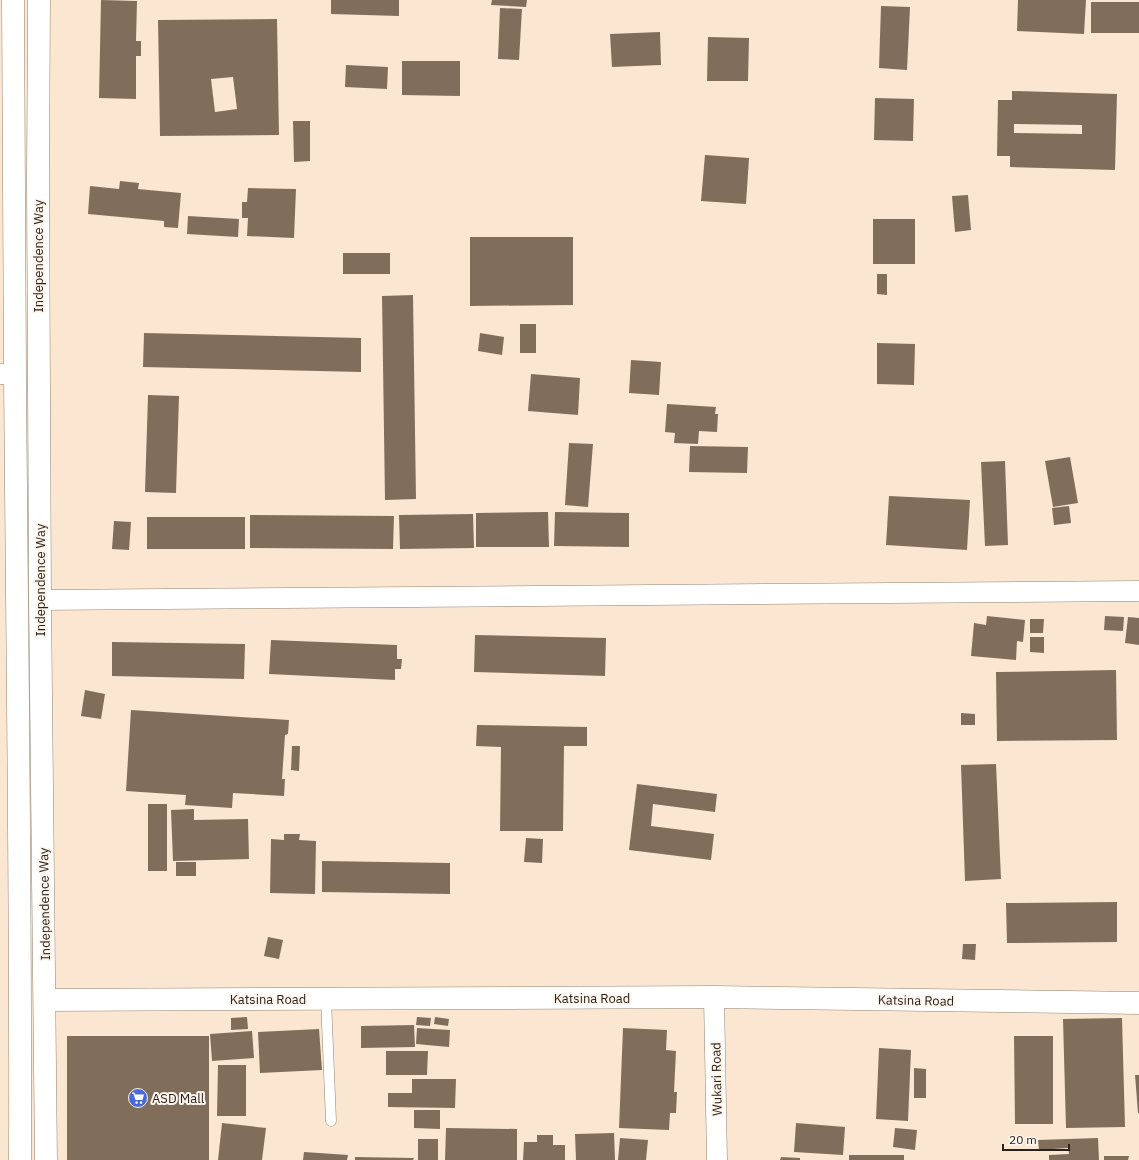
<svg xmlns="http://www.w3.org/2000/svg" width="1139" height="1160" font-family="'IBM Plex Sans',sans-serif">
	<rect width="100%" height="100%" fill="#fbe7d1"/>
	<g fill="#806e5b" fill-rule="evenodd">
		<path d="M 101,0 L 137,1 L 136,41 L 141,41 L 141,56 L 136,56 L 136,99 L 99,98 Z"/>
		<path d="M 331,0 L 399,0 L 399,16 L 331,14 Z"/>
		<path d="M 492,0 L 527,0 L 526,7 L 491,5 Z"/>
		<path d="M 1018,0 L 1086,0 L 1084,34 L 1017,31 Z"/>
		<rect x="1091" y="2" width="48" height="31"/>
		<path d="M 881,6 L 910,7 L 907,70 L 879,68 Z"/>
		<path d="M 500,8 L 522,9 L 519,60 L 498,59 Z"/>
		<path d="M 277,19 L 279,135 L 160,136 L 158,20 ZM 233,77 L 237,109 L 215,112 L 211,79 Z"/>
		<path d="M 660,32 L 661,65 L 612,67 L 610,34 Z"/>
		<path d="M 708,37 L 749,38 L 748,81 L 707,81 Z"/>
		<path d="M 402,61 L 460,61 L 460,96 L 402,95 Z"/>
		<path d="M 346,65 L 388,67 L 387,89 L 345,87 Z"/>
		<path d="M 1012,91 L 1117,94 L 1115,170 L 1010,167 L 1010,156 L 997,156 L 998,100 L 1012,100 ZM 1014,124 L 1082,125 L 1082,134 L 1014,133 Z"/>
		<path d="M 875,98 L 914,99 L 913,141 L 874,140 Z"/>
		<path d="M 293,121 L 310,121 L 310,161 L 294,162 Z"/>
		<path d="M 705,155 L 749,158 L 746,204 L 701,201 Z"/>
		<path d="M 120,181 L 139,183 L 138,189 L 181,193 L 178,228 L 164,227 L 164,221 L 88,214 L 90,186 L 119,189 Z"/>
		<path d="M 248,188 L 296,189 L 294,238 L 247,236 L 248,218 L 242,218 L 242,202 L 247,202 Z"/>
		<path d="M 968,195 L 971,230 L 955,232 L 952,196 Z"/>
		<path d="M 188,216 L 239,219 L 238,237 L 187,234 Z"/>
		<rect x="873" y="219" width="42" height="45"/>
		<path d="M 470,237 L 573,237 L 573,305 L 470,306 Z"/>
		<rect x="343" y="253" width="47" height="21"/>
		<path d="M 877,274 L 887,274 L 887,295 L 877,294 Z"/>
		<path d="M 413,295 L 416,499 L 385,500 L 382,296 Z"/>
		<rect x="520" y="324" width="16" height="29"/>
		<path d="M 144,333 L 361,338 L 361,372 L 143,367 Z"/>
		<path d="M 480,333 L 504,337 L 502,355 L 478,351 Z"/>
		<path d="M 877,343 L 915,344 L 914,385 L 877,384 Z"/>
		<path d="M 631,360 L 661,362 L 659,395 L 629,393 Z"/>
		<path d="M 531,374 L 580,378 L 578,415 L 528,411 Z"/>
		<path d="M 148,395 L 179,396 L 176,493 L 145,492 Z"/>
		<path d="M 667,404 L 716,407 L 715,414 L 718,414 L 717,432 L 699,431 L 698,444 L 674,443 L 675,433 L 665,432 Z"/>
		<path d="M 569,443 L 593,444 L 588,507 L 565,505 Z"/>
		<path d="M 690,446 L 748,447 L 747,473 L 689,472 Z"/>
		<path d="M 1070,457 L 1078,503 L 1053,507 L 1045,461 Z"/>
		<path d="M 1005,461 L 1008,545 L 985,546 L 981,462 Z"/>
		<path d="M 889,496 L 970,500 L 967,550 L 886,545 Z"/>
		<path d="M 1069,506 L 1071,523 L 1054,525 L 1052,508 Z"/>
		<path d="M 548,512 L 549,547 L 476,547 L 476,513 Z"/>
		<path d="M 555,512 L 629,513 L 629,547 L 554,546 Z"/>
		<path d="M 473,514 L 474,548 L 400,549 L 399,515 Z"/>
		<path d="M 250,515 L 394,516 L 393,549 L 250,548 Z"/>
		<rect x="147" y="517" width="98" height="32"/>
		<path d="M 114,521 L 131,522 L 129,550 L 112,549 Z"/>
		<path d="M 987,616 L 1025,620 L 1023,642 L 1017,641 L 1016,660 L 971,656 L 974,623 L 986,625 Z"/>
		<path d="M 1105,616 L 1124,617 L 1123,631 L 1104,630 Z"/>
		<path d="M 1128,617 L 1139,618 L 1139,645 L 1125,643 Z"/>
		<path d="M 1030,619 L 1044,619 L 1043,633 L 1030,633 Z"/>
		<path d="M 475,635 L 606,638 L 605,676 L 474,672 Z"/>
		<path d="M 1030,637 L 1044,637 L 1044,653 L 1030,652 Z"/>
		<path d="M 271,640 L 397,645 L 397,659 L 402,659 L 401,669 L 395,669 L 395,680 L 269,674 Z"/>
		<path d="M 112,642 L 245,644 L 244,679 L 112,676 Z"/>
		<path d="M 1116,670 L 1117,740 L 997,741 L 996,672 Z"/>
		<path d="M 85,690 L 105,694 L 101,719 L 81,716 Z"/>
		<path d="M 131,710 L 289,720 L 288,734 L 285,735 L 282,779 L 285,779 L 284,796 L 233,793 L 232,808 L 185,805 L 186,795 L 126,791 Z"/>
		<path d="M 961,713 L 975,714 L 975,725 L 961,725 Z"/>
		<path d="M 477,725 L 587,727 L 587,746 L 564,746 L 563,831 L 500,831 L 501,747 L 476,746 Z"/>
		<path d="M 292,746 L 300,746 L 299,771 L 291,770 Z"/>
		<path d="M 996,764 L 1001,879 L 965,881 L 961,765 Z"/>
		<path d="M 637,784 L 717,794 L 715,812 L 653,804 L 651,826 L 714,834 L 711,860 L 629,850 Z"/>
		<rect x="148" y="804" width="19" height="67"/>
		<path d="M 194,809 L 194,820 L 248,819 L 249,859 L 173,861 L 171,810 Z"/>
		<path d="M 284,834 L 300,834 L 299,840 L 316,841 L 315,894 L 270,893 L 271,839 L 284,840 Z"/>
		<path d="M 526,838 L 543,839 L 542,863 L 524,862 Z"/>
		<path d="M 322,861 L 450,863 L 450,894 L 322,892 Z"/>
		<rect x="176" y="862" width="20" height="14"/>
		<path d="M 1117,902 L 1117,942 L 1007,943 L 1006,903 Z"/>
		<path d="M 268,937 L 283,940 L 279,959 L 264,956 Z"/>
		<path d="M 963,944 L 976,944 L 975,960 L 962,959 Z"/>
		<path d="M 247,1017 L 248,1029 L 231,1030 L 231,1018 Z"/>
		<path d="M 417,1017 L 431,1018 L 430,1026 L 416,1025 Z"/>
		<path d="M 435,1017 L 449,1019 L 448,1026 L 434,1024 Z"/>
		<path d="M 1122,1018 L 1125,1127 L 1066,1128 L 1063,1019 Z"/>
		<path d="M 414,1025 L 415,1047 L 361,1048 L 361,1026 Z"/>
		<path d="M 417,1028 L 450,1030 L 449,1047 L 416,1044 Z"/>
		<path d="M 623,1028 L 667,1030 L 666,1050 L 676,1051 L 674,1092 L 677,1092 L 676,1113 L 670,1113 L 669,1130 L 619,1128 Z"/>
		<path d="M 319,1029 L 322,1070 L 260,1073 L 258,1032 Z"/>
		<path d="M 252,1031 L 254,1058 L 212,1061 L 210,1034 Z"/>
		<rect x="67" y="1036" width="142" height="124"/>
		<path d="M 1014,1036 L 1053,1036 L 1053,1124 L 1015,1124 Z"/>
		<path d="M 879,1048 L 911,1050 L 908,1121 L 876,1119 Z"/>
		<path d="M 386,1051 L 428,1051 L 427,1075 L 386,1075 Z"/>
		<path d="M 218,1065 L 246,1065 L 246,1116 L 217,1116 Z"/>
		<path d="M 914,1068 L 926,1069 L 926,1098 L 914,1098 Z"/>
		<path d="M 1135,1075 L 1139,1075 L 1139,1113 L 1138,1113 Z"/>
		<path d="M 412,1079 L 456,1079 L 455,1108 L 388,1107 L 388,1093 L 412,1093 Z"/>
		<path d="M 414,1110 L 440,1110 L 440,1129 L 414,1128 Z"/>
		<path d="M 222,1123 L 266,1128 L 262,1160 L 218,1160 Z"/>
		<path d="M 796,1123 L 845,1127 L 843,1155 L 794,1152 Z"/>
		<path d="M 446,1128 L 517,1129 L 517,1160 L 445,1160 Z"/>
		<path d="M 895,1128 L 917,1130 L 915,1150 L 893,1147 Z"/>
		<path d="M 614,1133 L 615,1160 L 576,1160 L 575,1134 Z"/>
		<path d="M 537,1135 L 553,1135 L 553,1145 L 565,1145 L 565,1160 L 523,1160 L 524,1142 L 537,1142 Z"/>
		<path d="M 620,1138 L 648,1140 L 646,1160 L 618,1160 Z"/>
		<path d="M 1098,1138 L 1099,1160 L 1049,1160 L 1049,1155 L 1069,1154 L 1068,1148 L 1039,1150 L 1038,1140 Z"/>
		<rect x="418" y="1139" width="20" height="21"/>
		<path d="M 304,1152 L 348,1155 L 347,1160 L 303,1160 Z"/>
		<rect x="849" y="1155" width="55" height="5"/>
		<path d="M 1104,1156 L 1129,1156 L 1128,1160 L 1104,1160 Z"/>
		<path d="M 355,1157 L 414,1158 L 413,1160 L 355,1160 Z"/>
		<path d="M 781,1157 L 800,1158 L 800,1160 L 780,1160 Z"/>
	</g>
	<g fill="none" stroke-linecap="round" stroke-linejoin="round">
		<defs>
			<path id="lane" d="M 326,999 L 331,1121"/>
			<g id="street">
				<path d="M 0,374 L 15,375"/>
				<path d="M 40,600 L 1139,591"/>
				<path d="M 714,997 L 717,1160"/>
			</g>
			<g id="secondary">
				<path d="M 13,0 C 14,124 14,249 15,373 C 17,635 21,898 20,1160"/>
				<path d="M 39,0 L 38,181 L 40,600 L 46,1160"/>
				<path d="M 45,1000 L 714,997 L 1139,1003"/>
			</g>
		</defs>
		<use href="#lane" stroke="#94826e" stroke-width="11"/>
		<use href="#street" stroke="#94826e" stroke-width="21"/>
		<use href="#secondary" stroke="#94826e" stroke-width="23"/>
		<use href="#lane" stroke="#fff" stroke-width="10"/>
		<use href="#street" stroke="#fff" stroke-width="20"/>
		<use href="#secondary" stroke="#fff" stroke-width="22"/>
	</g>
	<defs>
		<symbol id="supermarket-disc" viewBox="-11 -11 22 22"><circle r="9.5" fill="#4968db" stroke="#fef6ee"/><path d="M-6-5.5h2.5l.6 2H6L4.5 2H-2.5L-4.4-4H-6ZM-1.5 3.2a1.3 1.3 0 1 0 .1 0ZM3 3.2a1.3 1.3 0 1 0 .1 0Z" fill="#fff"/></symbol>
	</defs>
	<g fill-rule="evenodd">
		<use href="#supermarket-disc" x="127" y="1087" width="22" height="22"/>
	</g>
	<g text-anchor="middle" stroke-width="4" stroke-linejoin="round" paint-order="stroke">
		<g font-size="13" fill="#2b231b" stroke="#fef6ee">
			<text transform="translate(38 256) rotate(-90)" y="5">Independence Way</text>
			<text transform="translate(40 580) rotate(-90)" y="5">Independence Way</text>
			<text transform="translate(44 904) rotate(-91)" y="5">Independence Way</text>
			<text x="592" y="1003">Katsina Road</text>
			<text x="268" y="1004">Katsina Road</text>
			<text transform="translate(916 1000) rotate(1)" y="5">Katsina Road</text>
			<text transform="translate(716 1079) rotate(-91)" y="5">Wukari Road</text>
		</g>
		<g font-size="13" fill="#2b231b" stroke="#fef6ee" text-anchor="start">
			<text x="152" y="1103">ASD Mall</text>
		</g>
	</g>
	<path d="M1003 1144v6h66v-6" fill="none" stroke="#2b231b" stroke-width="2"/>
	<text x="1009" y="1144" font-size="12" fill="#2b231b" stroke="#fef6ee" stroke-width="3" paint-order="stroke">20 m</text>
</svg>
